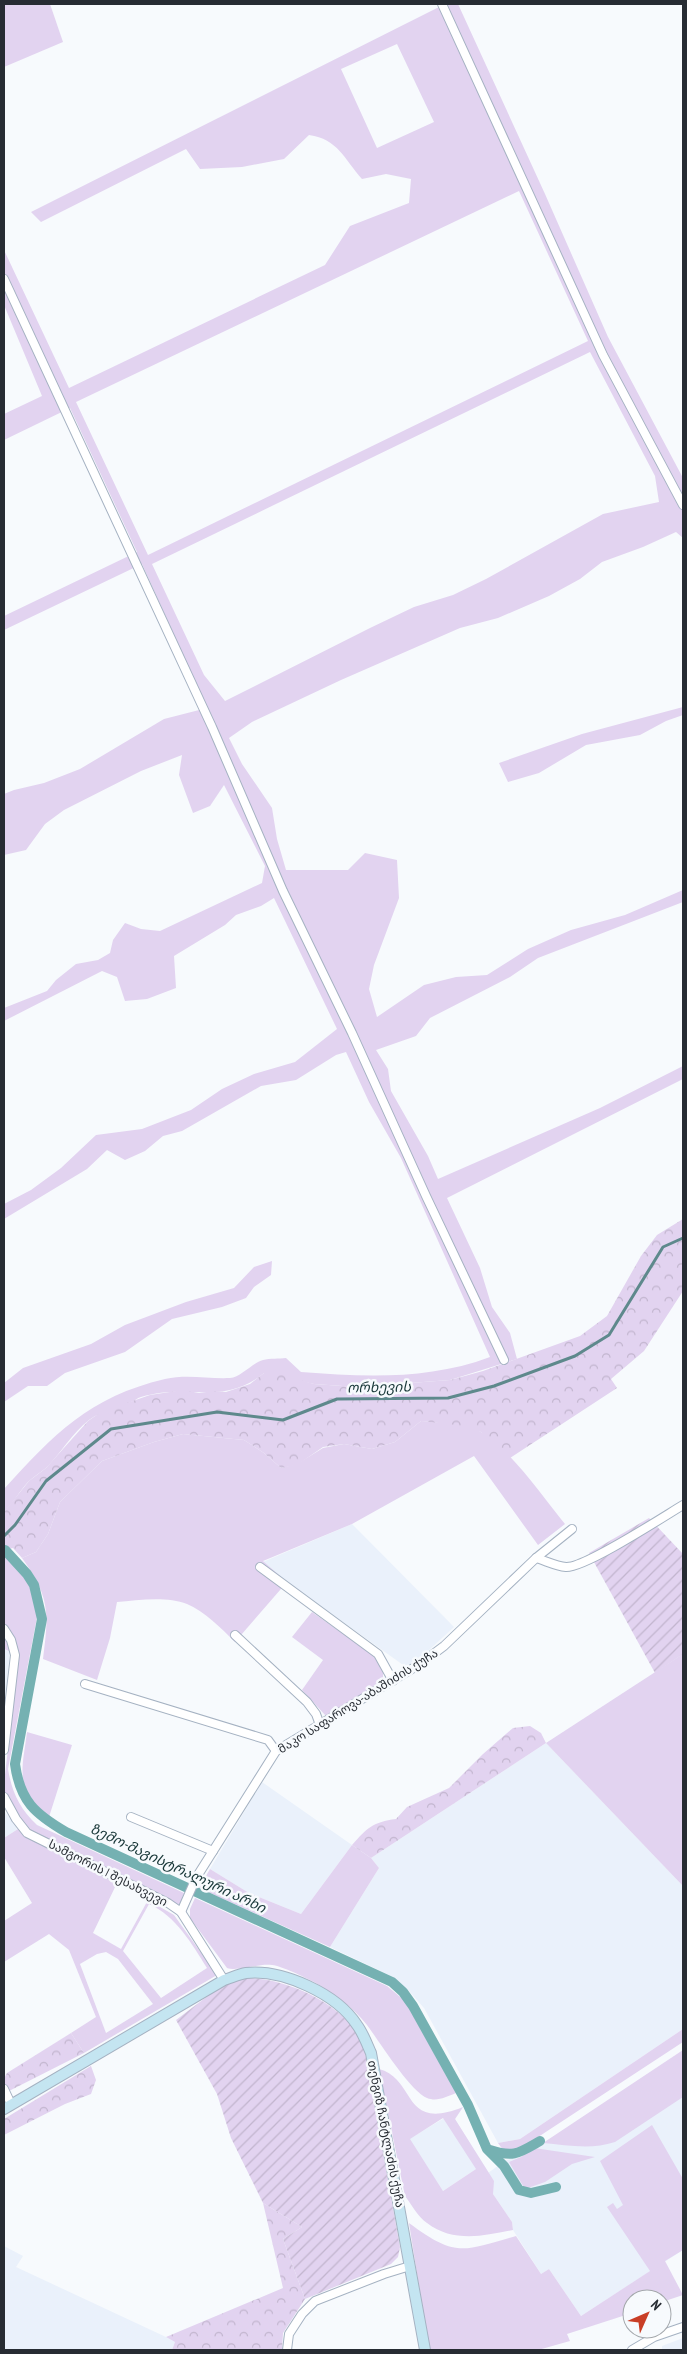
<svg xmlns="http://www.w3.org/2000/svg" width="687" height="2354" font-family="'PT Sans Narrow','Noto Sans Georgian',sans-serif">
	<defs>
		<pattern id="forest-crowns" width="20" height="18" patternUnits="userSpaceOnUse" patternTransform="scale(1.25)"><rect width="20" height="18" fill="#e2d3f0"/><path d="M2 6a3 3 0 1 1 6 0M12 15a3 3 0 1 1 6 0" fill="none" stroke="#c2b5ce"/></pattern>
		<pattern id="garden-furrows" width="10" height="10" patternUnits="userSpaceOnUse" patternTransform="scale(1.25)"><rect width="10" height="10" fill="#e2d3f0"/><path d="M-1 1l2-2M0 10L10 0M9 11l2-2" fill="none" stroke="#c2b5ce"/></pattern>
	</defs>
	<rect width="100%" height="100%" fill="#f7fafd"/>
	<g fill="#eaf1fb">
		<path d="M 352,1524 L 454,1627 L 417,1661 L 406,1667 L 287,1582 L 263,1562 Z"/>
		<path d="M 4,1649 L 10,1652 L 4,1707 Z"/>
		<path d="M 546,1743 L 683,1886 L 683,2029 L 520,2139 L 498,2143 L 424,2008 L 408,1990 L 391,1976 L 330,1947 L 379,1868 L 371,1858 Z"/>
		<path d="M 262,1782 L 352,1845 L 301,1914 L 249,1893 L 210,1869 Z"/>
		<path d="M 4,1811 L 18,1829 L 4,1838 Z"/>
		<path d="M 683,2095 L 683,2250 L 581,2316 L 549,2269 L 541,2274 L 513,2230 L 512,2222 L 476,2169 L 443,2191 L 409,2139 L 463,2107 L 455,2119 L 488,2173 L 506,2160 L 521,2157 L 543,2143 L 603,2144 Z"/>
		<path d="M 4,2246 L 23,2256 L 16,2267 L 166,2337 L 175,2342 L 172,2350 L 4,2350 Z"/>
		<path d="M 683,2338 L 683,2350 L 662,2350 L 662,2346 Z"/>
	</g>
	<g fill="#e2d3f0" fill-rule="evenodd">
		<path d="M 4,4 L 50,4 L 63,42 L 4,67 Z"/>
		<path d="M 440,4 L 458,4 L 545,194 L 608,337 L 683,478 L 683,538 L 676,532 L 643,547 L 602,562 L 580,579 L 549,596 L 498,618 L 460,628 L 341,680 L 252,722 L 229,738 L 242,764 L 272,808 L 277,839 L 286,870 L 348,870 L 365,853 L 397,860 L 399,898 L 374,965 L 369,989 L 377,1017 L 424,985 L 456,977 L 487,975 L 528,949 L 571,930 L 625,915 L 683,890 L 683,902 L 538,958 L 510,977 L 430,1018 L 416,1036 L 376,1050 L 388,1069 L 391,1091 L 428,1156 L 438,1179 L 600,1108 L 683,1066 L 683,1079 L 447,1198 L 480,1268 L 492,1307 L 510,1333 L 517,1359 L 450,1380 L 357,1387 L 314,1384 L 264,1373 C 223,1407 188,1382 141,1397 C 137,1398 135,1401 131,1402 C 117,1409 102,1410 89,1420 C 72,1433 61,1453 46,1468 C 40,1473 33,1477 28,1482 C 19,1492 13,1503 4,1512 L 4,1489 C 54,1434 89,1397 165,1379 C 187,1374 208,1379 230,1378 C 241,1377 252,1363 263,1360 C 270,1358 279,1359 286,1358 L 301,1372 C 365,1377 429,1380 490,1357 L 401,1158 L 369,1102 L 346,1052 L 336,1055 L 296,1080 L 261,1086 L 182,1131 L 163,1136 L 145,1151 L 125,1160 L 107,1150 L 87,1169 L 4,1219 L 4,1204 L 31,1190 L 61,1168 L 96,1135 L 142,1129 L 191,1110 L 222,1089 L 254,1074 L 295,1062 L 337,1029 L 274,898 L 261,906 L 236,915 L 225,925 L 174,956 L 176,988 L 147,999 L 125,1001 L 117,977 L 102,971 L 4,1021 L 4,1008 L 47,991 L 56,980 L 76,964 L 98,960 L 110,953 L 113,940 L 125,923 L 141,929 L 160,931 L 262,883 L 265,866 L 224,785 L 210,806 L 193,813 L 179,775 L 182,755 L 141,771 L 64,810 L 45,824 L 26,850 L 4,855 L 4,794 L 14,790 L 44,783 L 80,769 L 164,719 L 207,708 L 142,564 L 4,630 L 4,616 L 137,552 L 70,408 L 4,440 L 4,414 L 42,396 L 4,305 L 4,250 L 69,388 L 325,265 L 350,226 L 409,203 L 411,179 L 386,174 L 362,179 C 344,159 338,139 309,135 L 284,159 L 242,167 L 200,169 L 186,149 L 41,222 L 31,212 L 441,6 ZM 397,44 L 434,122 L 377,148 L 341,69 ZM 519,191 L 588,341 L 148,555 L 76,402 ZM 590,352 L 655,476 L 659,502 L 603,514 L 486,579 L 453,595 L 414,607 L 370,628 L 225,701 L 204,675 L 152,564 Z"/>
		<path d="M 683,707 L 683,715 L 666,721 L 640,735 L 586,745 L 539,773 L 508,782 L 499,763 L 582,734 Z"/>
		<path d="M 272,1261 L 271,1275 L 254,1287 L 246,1298 L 222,1307 L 172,1319 L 125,1352 L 65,1373 L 47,1386 L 28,1386 L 4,1402 L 4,1383 L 23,1368 L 91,1344 L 125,1325 L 186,1302 L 234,1288 L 254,1267 Z"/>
		<path d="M 421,1421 C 439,1423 465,1422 481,1432 C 510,1449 543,1497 565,1524 L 538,1545 L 474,1456 L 352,1524 L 263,1561 L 287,1582 L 235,1642 C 221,1628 205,1612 187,1604 C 167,1596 138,1600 117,1602 L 110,1638 L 97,1680 L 43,1659 C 49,1612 50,1597 22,1558 L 36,1552 L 48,1534 L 60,1502 L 102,1461 L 154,1442 L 183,1434 L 244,1440 L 264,1453 L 281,1468 L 297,1464 L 323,1448 L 344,1444 L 372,1449 L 395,1442 Z"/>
		<path d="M 4,1554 C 23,1574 33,1585 38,1612 L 8,1769 C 12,1792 19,1808 37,1825 L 184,1893 L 180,1904 L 175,1906 L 142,1886 L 29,1829 L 15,1811 L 5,1793 L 4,1783 L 19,1655 L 4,1649 Z"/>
		<path d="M 312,1612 L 376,1657 L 383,1671 L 383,1679 L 375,1688 L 326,1716 L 302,1690 L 323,1660 L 292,1637 Z"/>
		<path d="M 683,1654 L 683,1886 L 546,1743 Z"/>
		<path d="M 27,1732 L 72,1745 L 49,1817 C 14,1789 22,1771 27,1732 Z"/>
		<path d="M 18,1829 L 26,1836 L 117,1883 L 93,1933 L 121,1949 L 148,1900 L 174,1915 L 217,1975 L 84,2053 L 71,2033 L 96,2017 L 69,1950 L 49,1934 L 4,1962 L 4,1921 L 32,1903 L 4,1857 L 4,1838 ZM 149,1904 C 176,1916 192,1944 207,1968 L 161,1998 L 123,1951 ZM 106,1952 L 118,1959 L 153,2004 L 106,2033 L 80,1964 L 97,1954 Z"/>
		<path d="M 352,1845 L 371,1858 L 379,1868 L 330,1947 L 199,1888 L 210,1869 L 249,1893 L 301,1914 Z"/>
		<path d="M 195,1898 L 387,1986 L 405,2001 L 456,2093 C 446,2097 437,2102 427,2098 C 410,2091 379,2041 367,2025 C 354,2008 332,1992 314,1982 C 304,1977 282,1966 272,1965 C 258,1963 238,1972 227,1968 L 190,1918 L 190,1909 Z"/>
		<path d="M 683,2029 L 683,2042 L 529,2143 L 513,2152 L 503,2150 L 498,2143 L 520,2139 Z"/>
		<path d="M 683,2050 L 683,2097 L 615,2142 C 591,2150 567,2145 543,2143 Z"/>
		<path d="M 379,2069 C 417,2079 401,2132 463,2107 L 455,2119 L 494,2181 L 493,2194 L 512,2222 L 513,2230 C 484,2236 453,2243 427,2223 C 418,2217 412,2205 405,2196 ZM 443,2118 L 476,2169 L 443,2191 L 410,2139 Z"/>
		<path d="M 652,2125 L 683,2179 L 683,2250 L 665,2261 L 683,2295 L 662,2302 L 662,2299 L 632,2299 L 632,2313 L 567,2334 L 570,2341 L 538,2350 L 429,2350 L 409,2223 C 456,2258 463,2251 516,2236 L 541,2274 L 549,2269 L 581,2316 L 650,2271 L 607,2207 L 613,2203 L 617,2209 L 623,2205 L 600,2161 Z"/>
		<path d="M 534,2148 L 595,2157 L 572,2164 L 545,2182 L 525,2189 L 509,2162 L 521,2157 Z"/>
	</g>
	<g fill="url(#forest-crowns)">
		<path d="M 683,1219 L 683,1291 L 644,1351 L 611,1379 L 617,1388 L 510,1458 L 481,1432 L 456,1425 L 421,1421 L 395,1442 L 372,1449 L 344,1444 L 323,1447 L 297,1465 L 281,1468 L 264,1453 L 244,1440 L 183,1434 L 154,1442 L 102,1461 L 60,1502 L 48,1534 L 36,1552 L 22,1558 L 13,1548 L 4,1550 L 4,1512 L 29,1481 L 46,1468 L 88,1421 L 101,1412 L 150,1395 L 183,1390 L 199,1393 L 214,1391 L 226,1392 L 250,1384 L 264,1373 L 283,1370 L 293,1378 L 314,1384 L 357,1387 L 450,1380 L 483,1371 L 580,1336 L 607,1316 L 641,1256 L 657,1235 Z"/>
		<path d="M 530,1726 L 541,1733 L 546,1743 L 371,1858 L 352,1845 C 367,1828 373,1822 396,1819 L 407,1807 L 449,1788 L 483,1754 L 513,1728 Z"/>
		<path d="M 71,2033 L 84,2053 L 9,2091 C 4,2084 2,2081 7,2073 Z"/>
		<path d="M 91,2066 L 96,2080 L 91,2094 L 65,2104 L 4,2135 L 4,2119 Z"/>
		<path d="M 263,2203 L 302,2227 L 283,2239 L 305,2299 L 283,2333 L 282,2350 L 172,2350 L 175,2342 L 166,2337 L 283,2288 Z"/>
	</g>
	<g fill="url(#garden-furrows)">
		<path d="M 649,1518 L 683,1554 L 683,1654 L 655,1673 L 589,1553 Z"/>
		<path d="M 249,1978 C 284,1979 335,2000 355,2031 C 359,2037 362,2045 365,2052 L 400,2247 L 398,2257 L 391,2264 L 305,2299 L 283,2239 L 302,2227 L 263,2203 L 231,2138 L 217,2094 L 176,2020 L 225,1983 Z"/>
	</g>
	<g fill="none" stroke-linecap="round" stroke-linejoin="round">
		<path stroke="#5e898c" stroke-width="3" d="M 4,1536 L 15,1525 L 46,1481 L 111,1429 L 217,1412 L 283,1420 L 337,1399 L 448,1398 L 494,1386 L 575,1356 L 609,1335 L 663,1247 L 683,1238"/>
		<g stroke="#75b1b2" stroke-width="10">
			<path d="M 5,1550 L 27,1574 L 34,1585 L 42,1619 L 15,1764 C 20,1801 35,1814 66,1832 L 392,1982 L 403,1992 L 413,2006 L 468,2105 L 487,2149 L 504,2166 L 519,2190 L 531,2193 L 556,2187"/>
			<path d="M 490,2150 C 514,2158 519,2153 540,2141"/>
		</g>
		<defs>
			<g id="street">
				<path d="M 442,4 L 603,355 L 683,505"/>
				<path d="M 4,279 L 212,727 L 283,891 L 352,1033 L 426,1196 L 504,1360"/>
				<path d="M 536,1558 C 546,1561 556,1566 566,1567 C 585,1568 663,1517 683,1505"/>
				<path d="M 260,1567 L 378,1654 L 393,1681"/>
				<path d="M 4,1629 L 11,1640 L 15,1655 L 4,1750"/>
				<path d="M 235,1635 L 307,1702 L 316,1714 L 320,1725"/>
				<path d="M 85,1684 L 268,1740 L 276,1751"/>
				<path d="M 4,1797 L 16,1819 L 27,1833 L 168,1903 L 181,1912 L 224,1980"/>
				<path d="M 131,1817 L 213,1851"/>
				<path d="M 181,1912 L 196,1878 L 276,1751 L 420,1664 L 444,1646 L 536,1558 L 572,1529"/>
				<path d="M 4,2089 L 11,2104"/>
				<path d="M 287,2350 L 289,2334 L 302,2314 L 315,2301 L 384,2274 L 410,2266"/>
				<path d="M 632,2350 L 654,2337 L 683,2327"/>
			</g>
			<path id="secondary" d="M 4,2109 L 224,1980 C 231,1978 239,1974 246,1973 C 283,1969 337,1994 357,2025 C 363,2033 367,2044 371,2053 L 425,2350"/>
		</defs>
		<use href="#street" stroke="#a5b2c2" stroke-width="10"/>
		<use href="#secondary" stroke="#a5b2c2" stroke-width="12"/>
		<use href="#street" stroke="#fff" stroke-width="8"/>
		<use href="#secondary" stroke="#c4e5f1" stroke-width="10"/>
	</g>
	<g text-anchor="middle" stroke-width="5" stroke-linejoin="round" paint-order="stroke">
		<g font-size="12" fill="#272c33" stroke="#f7fafd">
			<text transform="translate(358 1701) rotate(-32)" y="4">მაკო საფაროვა-აბაშიძის ქუჩა</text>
			<text transform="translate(108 1873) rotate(27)" y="4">სამგორის I შესახვევი</text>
			<text transform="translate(386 2134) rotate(79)" y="4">თენგიზ ჩანტლაძის ქუჩა</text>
		</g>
		<g font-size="14" font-style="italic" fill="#173637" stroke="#f7fafd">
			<text transform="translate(379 1387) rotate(-1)" y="5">ორხევის</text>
			<text transform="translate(178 1868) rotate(25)" y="5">ზემო-მაგისტრალური არხი</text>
		</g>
	</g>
	<rect width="687" height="2354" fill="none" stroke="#272c33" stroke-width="10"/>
	<g transform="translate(647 2314) rotate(45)"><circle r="24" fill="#f7fafd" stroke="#a4a8ac"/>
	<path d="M0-4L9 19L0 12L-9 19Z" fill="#c93e26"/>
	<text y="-8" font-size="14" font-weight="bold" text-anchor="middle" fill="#272c33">N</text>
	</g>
</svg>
